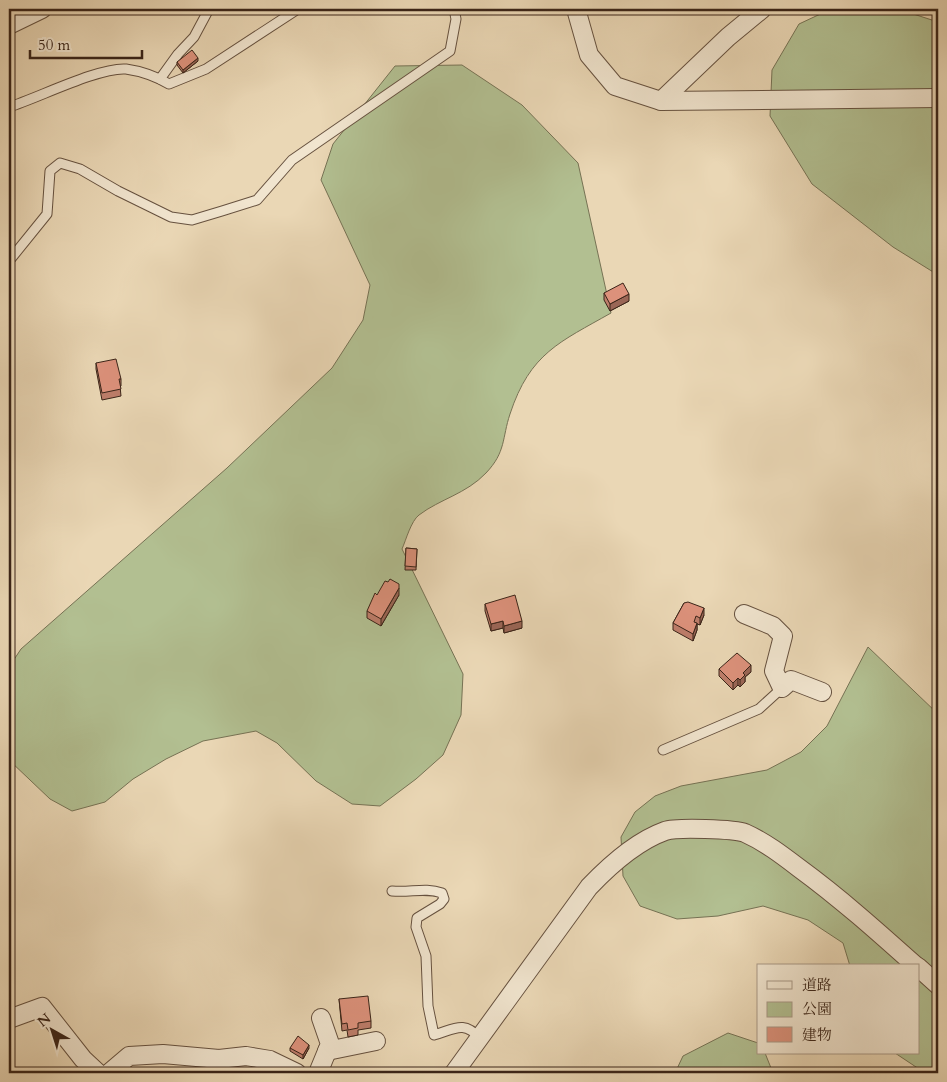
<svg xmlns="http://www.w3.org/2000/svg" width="947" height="1082" font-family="Cardo,'Noto Serif JP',serif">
	<rect width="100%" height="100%" fill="#ead7b5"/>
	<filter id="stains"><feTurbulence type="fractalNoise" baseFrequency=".004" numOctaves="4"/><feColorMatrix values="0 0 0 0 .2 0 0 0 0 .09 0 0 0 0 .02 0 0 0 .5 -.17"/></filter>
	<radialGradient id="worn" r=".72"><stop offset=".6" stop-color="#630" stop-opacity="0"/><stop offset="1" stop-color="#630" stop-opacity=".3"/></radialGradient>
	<g fill="#b2bf91" stroke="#767254">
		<path d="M 831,9 L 898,9 L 938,22 L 938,275 L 893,247 L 812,184 L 770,116 L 772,70 L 799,24 Z"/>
		<path d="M 462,65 L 522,105 L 578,163 L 611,313 C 560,342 530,353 510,414 C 502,438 506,452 486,473 C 466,494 440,499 419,515 C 411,521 406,540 402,549 L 463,674 L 461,715 L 443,755 L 416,779 L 380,806 L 352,804 L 316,781 L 277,743 L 256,731 L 203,741 L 166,759 L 133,779 L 105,802 L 72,811 L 50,799 L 9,760 L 9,667 L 21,649 L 227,468 L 332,368 L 363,320 L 370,285 L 321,180 L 333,144 L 395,66 Z"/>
		<path d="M 868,647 L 938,714 L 938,1073 L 922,1071 L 895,1053 L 918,1053 L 918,966 L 850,966 L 843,943 L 808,920 L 763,906 L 718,916 L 677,919 L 640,906 L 623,876 L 621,837 L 635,812 L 655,796 L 681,786 L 767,770 L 801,752 L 827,726 Z"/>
		<path d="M 728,1033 L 758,1043 L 758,1053 L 765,1053 L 773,1073 L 675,1073 L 683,1056 Z"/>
	</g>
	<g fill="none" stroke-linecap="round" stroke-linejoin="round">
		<defs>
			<g id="lane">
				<path d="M 160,79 L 178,54 L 194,37 L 209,9"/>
				<path d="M 9,107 C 38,98 99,67 126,69 C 140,71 157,77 169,84 L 206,69 L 298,9"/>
				<path d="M 9,261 L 47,214 L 50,171 L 60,163 L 80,169 L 118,191 L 171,217 L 192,220 L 222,211 L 257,200 L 292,160 L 450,51 L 456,19 L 454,9"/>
				<path d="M 663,750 L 759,709 L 782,688"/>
				<path d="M 392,891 C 410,893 425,887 442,893 L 444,899 L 440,904 L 417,918 L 416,927 L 426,956 L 428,1006 L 434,1035 C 455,1029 463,1020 480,1038"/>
			</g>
			<g id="street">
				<path d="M 576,9 L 589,55 L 615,86 L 661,101 L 938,98"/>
				<path d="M 9,25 L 42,9"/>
				<path d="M 661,101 L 728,37 L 762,9"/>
				<path d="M 744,614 L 773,626 L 783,636 L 774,671 L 782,688 L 791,680 L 822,692"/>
				<path d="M 918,967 L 938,985"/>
				<path d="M 9,1019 L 42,1007 L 83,1059 L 98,1073"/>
				<path d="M 327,1051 L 376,1041"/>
				<path d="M 109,1073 L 129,1056 L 163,1054 L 219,1059 L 246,1056 L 270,1060 L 297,1073"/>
				<path d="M 318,1073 L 330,1044 L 321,1018"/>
				<path d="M 454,1073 L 589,887 C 609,866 637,841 665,831 C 676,827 735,829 745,833 C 765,842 782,855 799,868 C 840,898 878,932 916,966"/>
			</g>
		</defs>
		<use href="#lane" stroke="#66513f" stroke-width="11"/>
		<use href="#street" stroke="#66513f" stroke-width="20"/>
		<use href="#lane" stroke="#f1e5cf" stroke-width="9"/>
		<use href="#street" stroke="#f1e5cf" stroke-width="18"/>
	</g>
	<g fill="#bd7d6a" stroke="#3a2418">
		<path d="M 198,61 L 183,73 L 177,65 L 177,62 Z"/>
		<path d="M 604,293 L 629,301 L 610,311 L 604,300 Z"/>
		<path d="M 96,363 L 121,379 L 121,386 L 120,386 L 121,396 L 102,400 L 96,369 Z"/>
		<path d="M 406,548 L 417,549 L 416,570 L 405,570 Z"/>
		<path d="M 399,595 L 381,626 L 367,618 L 367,611 Z"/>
		<path d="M 684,603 L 704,615 L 700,625 L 697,624 L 697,630 L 693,641 L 673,630 L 673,623 Z"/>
		<path d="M 485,604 L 522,628 L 504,633 L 503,628 L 491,631 L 485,611 Z"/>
		<path d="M 719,669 L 751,672 L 745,677 L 745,682 L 740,687 L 738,685 L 733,690 L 719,676 Z"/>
		<path d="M 339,999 L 371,1021 L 371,1028 L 358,1030 L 358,1035 L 348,1037 L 347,1030 L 342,1031 Z"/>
		<path d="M 290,1048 L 309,1048 L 303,1059 L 290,1051 Z"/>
	</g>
	<g fill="#9a6656" stroke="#3a2418">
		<path d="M 198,58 L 198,61 L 183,73 L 183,70 Z"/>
		<path d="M 629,294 L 629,301 L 610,311 L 610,304 Z"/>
		<path d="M 399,588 L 399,595 L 381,626 L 381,619 Z"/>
		<path d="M 704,608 L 704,615 L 700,625 L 700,618 Z"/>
		<path d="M 503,621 L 503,628 L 491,631 L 491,624 Z"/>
		<path d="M 522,621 L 522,628 L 504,633 L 504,626 Z"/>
		<path d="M 697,623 L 697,630 L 693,641 L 693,634 Z"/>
		<path d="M 751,665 L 751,672 L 745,677 L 745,682 L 740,687 L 740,680 L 743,673 Z"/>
		<path d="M 738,678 L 738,685 L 733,690 L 733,683 Z"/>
		<path d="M 309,1045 L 309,1048 L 303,1059 L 303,1055 Z"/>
	</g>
	<g fill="#dc917b" stroke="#3a2418">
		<path d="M 192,50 L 198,58 L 183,70 L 177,62 Z"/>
		<path d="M 623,283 L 629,294 L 610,304 L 604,293 Z"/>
		<path d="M 116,359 L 121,379 L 119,379 L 121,389 L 102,393 L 96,363 Z"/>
		<path d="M 406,548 L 417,549 L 416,567 L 405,566 Z"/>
		<path d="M 390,579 L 399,584 L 399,588 L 381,619 L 367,611 L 375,593 L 377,595 L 385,581 L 388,582 Z"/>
		<path d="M 515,595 L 522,621 L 504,626 L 503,621 L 491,624 L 485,604 Z"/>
		<path d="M 688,602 L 704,608 L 700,618 L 696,616 L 694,622 L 697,623 L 693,634 L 673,623 L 684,603 Z"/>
		<path d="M 737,653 L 751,665 L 743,673 L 745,675 L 740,680 L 738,678 L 733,683 L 719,669 Z"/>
		<path d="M 368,996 L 371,1021 L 358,1023 L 358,1028 L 348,1030 L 347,1023 L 342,1024 L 339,999 Z"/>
		<path d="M 298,1036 L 309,1045 L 303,1055 L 290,1048 Z"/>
		<path d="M 40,1070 L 51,1073 L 39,1073 Z"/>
	</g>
	<rect width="947" height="1082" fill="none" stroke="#ead7b5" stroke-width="30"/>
	<rect x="10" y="10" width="927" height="1062" fill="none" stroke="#3a2418" stroke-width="2.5"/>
	<rect x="15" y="15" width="917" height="1052" fill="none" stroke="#3a2418"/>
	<rect x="757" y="964" width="162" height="90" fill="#f1e5cf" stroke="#a89886"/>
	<rect x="767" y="981" width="25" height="8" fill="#f1e5cf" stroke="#a89886"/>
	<text x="802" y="990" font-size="15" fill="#3a2418">道路</text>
	<rect x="767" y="1002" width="25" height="15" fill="#b2bf91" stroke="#a89886"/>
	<text x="802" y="1014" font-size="15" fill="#3a2418">公園</text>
	<rect x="767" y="1027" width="25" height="15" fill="#dc917b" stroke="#a89886"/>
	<text x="802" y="1040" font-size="15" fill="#3a2418">建物</text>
	<g transform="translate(52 1030) rotate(321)" stroke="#f1e5cf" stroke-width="4" paint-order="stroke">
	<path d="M0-4L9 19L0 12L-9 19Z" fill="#3a2418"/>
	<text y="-8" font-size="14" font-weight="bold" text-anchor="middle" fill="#3a2418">N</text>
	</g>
	<path d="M30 50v8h112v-8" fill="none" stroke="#3a2418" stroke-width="2.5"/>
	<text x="38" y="50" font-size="15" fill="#3a2418" stroke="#f1e5cf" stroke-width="4" paint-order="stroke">50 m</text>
	<rect width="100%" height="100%" filter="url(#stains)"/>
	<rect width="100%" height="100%" fill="url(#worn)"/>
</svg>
